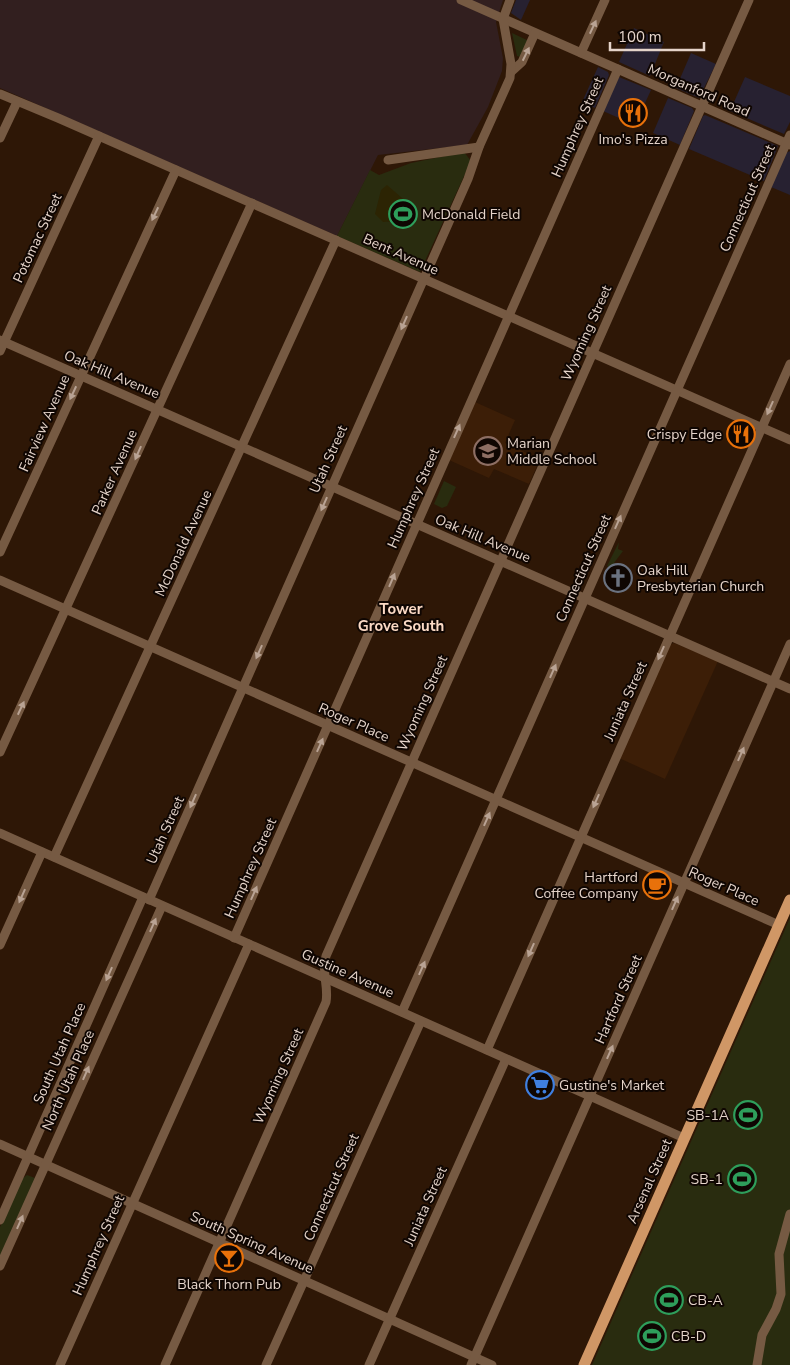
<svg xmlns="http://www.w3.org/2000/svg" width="790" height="1365" font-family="'Nunito Sans',sans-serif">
	<rect width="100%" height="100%" fill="#2e1706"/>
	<g fill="#272131">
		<path d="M 516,0 L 530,0 L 521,20 L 511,13 Z"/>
		<path d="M 634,28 L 664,42 L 650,76 L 619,62 Z"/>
		<path d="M 691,53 L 716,64 L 699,98 L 676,88 Z"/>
		<path d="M 598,67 L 608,72 L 609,75 L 595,108 L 582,102 Z"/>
		<path d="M 619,77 L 651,90 L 635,125 L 603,111 Z"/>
		<path d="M 745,77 L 790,96 L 790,122 L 784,134 L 730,111 Z"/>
		<path d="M 668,98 L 692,108 L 694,111 L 680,145 L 653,133 Z"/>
		<path d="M 705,115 L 778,146 L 764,181 L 689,149 L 703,116 Z"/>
		<path d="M 790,151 L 790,195 L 771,187 L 786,153 Z"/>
	</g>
	<path fill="#321f1f" d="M 0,0 L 503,0 L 496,22 L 503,58 L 502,71 L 488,107 L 467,145 L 378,155 L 337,236 L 0,88 Z"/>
	<g fill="#3c1e07">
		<path d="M 475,402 L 515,420 L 505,443 L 540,459 L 529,484 L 494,469 L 489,478 L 449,460 Z"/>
		<path d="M 674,643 L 718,661 L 665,779 L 619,758 L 670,645 Z"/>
	</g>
	<g fill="#292c0f">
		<path d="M 512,33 L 529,41 L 521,57 L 517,56 Z"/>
		<path d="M 464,152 L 471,161 L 420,272 L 337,236 L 370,170 L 379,175 L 411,163 Z"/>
		<path d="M 444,481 L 456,487 L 447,506 L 442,508 L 434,504 Z"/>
		<path d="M 619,542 L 618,549 L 623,551 L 614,563 L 617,566 L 614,570 L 607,566 Z"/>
		<path d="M 790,918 L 790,1365 L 592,1365 Z"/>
		<path d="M 27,1175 L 35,1178 L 0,1261 L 0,1227 L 22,1179 Z"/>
	</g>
	<path fill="#2c2403" d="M 387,185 L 409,204 L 409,213 L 399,221 L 383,222 L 375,214 L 381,190 Z"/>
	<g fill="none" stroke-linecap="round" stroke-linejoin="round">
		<g stroke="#765a43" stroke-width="9">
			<path d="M 461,0 L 790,145"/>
			<path d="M 581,53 L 605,0"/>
			<path d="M 511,72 L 522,62 L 535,33"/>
			<path d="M 0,94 L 58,118 L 790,440"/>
			<path d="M 0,138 L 17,102"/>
			<path d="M 388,160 L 479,147"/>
			<path d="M 0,340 L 790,689"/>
			<path d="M 0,351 L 99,136"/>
			<path d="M 0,552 L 176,170"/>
			<path d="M 0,580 L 779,925"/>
			<path d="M 0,752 L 252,203"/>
			<path d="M 0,833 L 684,1138"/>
			<path d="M 54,857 L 336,240"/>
			<path d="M 149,900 L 468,179 L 479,147 L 510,78 L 511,64 L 503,19 L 510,0"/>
			<path d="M 234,938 L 618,69"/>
			<path d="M 0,945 L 42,852"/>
			<path d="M 402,1012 L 790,135"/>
			<path d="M 487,1050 L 790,364"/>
			<path d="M 0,1144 L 492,1365"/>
			<path d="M 0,1220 L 143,897"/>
			<path d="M 0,1266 L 162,906"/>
			<path d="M 60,1365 L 249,944"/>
			<path d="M 165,1365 L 326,1002 C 329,986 321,972 326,956 L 749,0"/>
			<path d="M 266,1365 L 421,1021"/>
			<path d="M 369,1365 L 506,1059"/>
			<path d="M 471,1365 L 790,644"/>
			<path d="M 757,1365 L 762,1335 L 776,1309 L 781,1294 L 779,1254 L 790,1214"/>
		</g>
		<path stroke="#d09766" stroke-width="11" d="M 584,1365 L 790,900"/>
	</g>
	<defs><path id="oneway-solid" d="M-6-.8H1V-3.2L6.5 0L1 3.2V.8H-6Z" transform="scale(1.25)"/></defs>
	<g fill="#b9a394">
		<use href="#oneway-solid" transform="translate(593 27) rotate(-65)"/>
		<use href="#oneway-solid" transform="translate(526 54) rotate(-64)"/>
		<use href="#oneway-solid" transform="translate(155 214) rotate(115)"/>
		<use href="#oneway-solid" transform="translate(404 323) rotate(114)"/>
		<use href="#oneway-solid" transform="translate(73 393) rotate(115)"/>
		<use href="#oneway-solid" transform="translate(770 408) rotate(114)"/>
		<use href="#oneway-solid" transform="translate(457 431) rotate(-66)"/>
		<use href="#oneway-solid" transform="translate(138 453) rotate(114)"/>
		<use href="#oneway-solid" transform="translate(324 504) rotate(114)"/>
		<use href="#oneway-solid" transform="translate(618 522) rotate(-66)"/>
		<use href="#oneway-solid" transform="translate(392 580) rotate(-67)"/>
		<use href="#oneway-solid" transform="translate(259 652) rotate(114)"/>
		<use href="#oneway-solid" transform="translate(661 653) rotate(114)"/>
		<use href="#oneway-solid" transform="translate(553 671) rotate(-66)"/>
		<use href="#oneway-solid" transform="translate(21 708) rotate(-65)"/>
		<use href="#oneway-solid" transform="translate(320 745) rotate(-66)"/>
		<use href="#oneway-solid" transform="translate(741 754) rotate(-66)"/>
		<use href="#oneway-solid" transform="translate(193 801) rotate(114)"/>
		<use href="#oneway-solid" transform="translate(596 801) rotate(114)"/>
		<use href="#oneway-solid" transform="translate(487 819) rotate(-66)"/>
		<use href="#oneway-solid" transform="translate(254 893) rotate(-66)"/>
		<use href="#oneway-solid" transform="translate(22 896) rotate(114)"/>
		<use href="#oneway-solid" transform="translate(675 903) rotate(-66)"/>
		<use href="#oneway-solid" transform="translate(153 925) rotate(-66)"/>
		<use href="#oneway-solid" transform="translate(531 950) rotate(114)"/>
		<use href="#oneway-solid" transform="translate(422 968) rotate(-66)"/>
		<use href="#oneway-solid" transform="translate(109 974) rotate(114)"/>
		<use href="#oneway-solid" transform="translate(610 1052) rotate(-66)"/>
		<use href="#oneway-solid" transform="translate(86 1073) rotate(-66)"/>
		<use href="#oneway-solid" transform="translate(20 1222) rotate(-66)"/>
	</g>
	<defs>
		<symbol id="restaurant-ring" viewBox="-11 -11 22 22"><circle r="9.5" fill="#0f0602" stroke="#e8710a" stroke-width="1.5"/><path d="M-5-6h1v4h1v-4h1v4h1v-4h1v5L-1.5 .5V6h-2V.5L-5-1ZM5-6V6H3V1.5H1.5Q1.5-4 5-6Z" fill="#e8710a"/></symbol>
		<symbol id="stadium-ring" viewBox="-11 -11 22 22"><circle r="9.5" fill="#0f0602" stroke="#2e9e5b" stroke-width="1.5"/><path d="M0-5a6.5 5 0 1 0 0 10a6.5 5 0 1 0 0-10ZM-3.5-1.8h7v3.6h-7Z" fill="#2e9e5b"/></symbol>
		<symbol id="school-ring" viewBox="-11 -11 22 22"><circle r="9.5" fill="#0f0602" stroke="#8d6e63" stroke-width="1.5"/><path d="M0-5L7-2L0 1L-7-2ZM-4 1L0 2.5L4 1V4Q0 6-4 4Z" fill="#8d6e63"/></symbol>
		<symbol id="church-ring" viewBox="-11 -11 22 22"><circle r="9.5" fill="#0f0602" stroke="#6b7280" stroke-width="1.5"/><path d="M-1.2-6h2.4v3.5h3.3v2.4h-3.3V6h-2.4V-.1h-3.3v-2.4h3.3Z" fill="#6b7280"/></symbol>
		<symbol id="cafe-ring" viewBox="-11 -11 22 22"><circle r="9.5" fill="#0f0602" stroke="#e8710a" stroke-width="1.5"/><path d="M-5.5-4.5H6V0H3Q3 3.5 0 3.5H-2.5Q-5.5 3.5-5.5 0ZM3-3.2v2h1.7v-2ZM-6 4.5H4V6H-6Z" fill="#e8710a"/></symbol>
		<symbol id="supermarket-ring" viewBox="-11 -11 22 22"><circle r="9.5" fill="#0f0602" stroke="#3f7fe0" stroke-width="1.5"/><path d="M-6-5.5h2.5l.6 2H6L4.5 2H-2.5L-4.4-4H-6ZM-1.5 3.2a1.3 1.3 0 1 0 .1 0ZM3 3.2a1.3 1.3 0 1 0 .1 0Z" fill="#3f7fe0"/></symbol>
		<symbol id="bar-ring" viewBox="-11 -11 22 22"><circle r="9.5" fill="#0f0602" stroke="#e8710a" stroke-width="1.5"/><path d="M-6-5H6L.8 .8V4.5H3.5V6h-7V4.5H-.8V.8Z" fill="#e8710a"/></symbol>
	</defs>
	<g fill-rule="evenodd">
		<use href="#restaurant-ring" x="617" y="97" width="32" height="32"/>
		<use href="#stadium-ring" x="387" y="198" width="32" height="32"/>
		<use href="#restaurant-ring" x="725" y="418" width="32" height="32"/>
		<use href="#school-ring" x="472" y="435" width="32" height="32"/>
		<use href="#church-ring" x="602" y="562" width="32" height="32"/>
		<use href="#cafe-ring" x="641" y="869" width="32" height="32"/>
		<use href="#supermarket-ring" x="524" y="1069" width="32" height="32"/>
		<use href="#stadium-ring" x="732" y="1099" width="32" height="32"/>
		<use href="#stadium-ring" x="726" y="1163" width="32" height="32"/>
		<use href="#bar-ring" x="213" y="1242" width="32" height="32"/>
		<use href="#stadium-ring" x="653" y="1284" width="32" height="32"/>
		<use href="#stadium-ring" x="636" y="1320" width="32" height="32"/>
	</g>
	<g text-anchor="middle" stroke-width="4" stroke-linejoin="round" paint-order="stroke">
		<g font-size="14" fill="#e5d4ca" stroke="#0f0602">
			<text transform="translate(699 90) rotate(24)" y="5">Morganford Road</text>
			<text transform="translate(577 127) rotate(-66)" y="5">Humphrey Street</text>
			<text transform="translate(747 198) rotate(-66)" y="5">Connecticut Street</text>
			<text transform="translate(37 238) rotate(-65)" y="5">Potomac Street</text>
			<text transform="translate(401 254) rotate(24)" y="5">Bent Avenue</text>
			<text transform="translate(586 333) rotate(-66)" y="5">Wyoming Street</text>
			<text transform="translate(112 374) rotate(23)" y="5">Oak Hill Avenue</text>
			<text transform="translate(44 423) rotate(-66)" y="5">Fairview Avenue</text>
			<text transform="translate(328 459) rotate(-66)" y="5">Utah Street</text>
			<text transform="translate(114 472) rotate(-66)" y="5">Parker Avenue</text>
			<text transform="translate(413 498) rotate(-66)" y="5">Humphrey Street</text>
			<text transform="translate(483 538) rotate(23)" y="5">Oak Hill Avenue</text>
			<text transform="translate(183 543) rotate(-65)" y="5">McDonald Avenue</text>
			<text transform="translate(583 568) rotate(-66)" y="5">Connecticut Street</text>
			<text transform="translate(625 701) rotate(-66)" y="5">Juniata Street</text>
			<text transform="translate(422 703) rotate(-66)" y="5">Wyoming Street</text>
			<text transform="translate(354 722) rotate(24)" y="5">Roger Place</text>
			<text transform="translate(165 830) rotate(-66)" y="5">Utah Street</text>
			<text transform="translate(250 868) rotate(-66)" y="5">Humphrey Street</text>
			<text transform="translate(724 886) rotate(24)" y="5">Roger Place</text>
			<text transform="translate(348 973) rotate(24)" y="5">Gustine Avenue</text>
			<text transform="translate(618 999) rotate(-66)" y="5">Hartford Street</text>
			<text transform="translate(59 1053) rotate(-66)" y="5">South Utah Place</text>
			<text transform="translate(278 1076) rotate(-66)" y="5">Wyoming Street</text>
			<text transform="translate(68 1080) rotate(-66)" y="5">North Utah Place</text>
			<text transform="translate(649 1181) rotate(-66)" y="5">Arsenal Street</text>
			<text transform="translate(331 1187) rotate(-66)" y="5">Connecticut Street</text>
			<text transform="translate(425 1206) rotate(-66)" y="5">Juniata Street</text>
			<text transform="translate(252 1242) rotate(24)" y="5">South Spring Avenue</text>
			<text transform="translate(98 1245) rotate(-66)" y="5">Humphrey Street</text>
		</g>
		<g font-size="14" fill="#e5d4ca" stroke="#0f0602" text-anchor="start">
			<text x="633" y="144" text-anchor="middle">Imo's Pizza</text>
			<text x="422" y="219">McDonald Field</text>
			<text x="722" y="439" text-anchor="end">Crispy Edge</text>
			<text x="507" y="448">Marian<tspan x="507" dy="16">Middle School</tspan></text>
			<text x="637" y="575">Oak Hill<tspan x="637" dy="16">Presbyterian Church</tspan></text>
			<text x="638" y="882" text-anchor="end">Hartford<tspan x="638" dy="16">Coffee Company</tspan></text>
			<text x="559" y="1090">Gustine's Market</text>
			<text x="729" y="1120" text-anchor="end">SB-1A</text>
			<text x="723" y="1184" text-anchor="end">SB-1</text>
			<text x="229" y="1289" text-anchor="middle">Black Thorn Pub</text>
			<text x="688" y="1305">CB-A</text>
			<text x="671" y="1341">CB-D</text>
		</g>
		<g font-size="15" font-weight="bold" fill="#fcdac5" stroke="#0f0602">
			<text x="401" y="614">Tower<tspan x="401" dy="17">Grove South</tspan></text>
		</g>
	</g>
	<path d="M610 42v8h94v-8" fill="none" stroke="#e5d4ca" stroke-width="2.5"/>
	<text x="618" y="42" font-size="15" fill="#e5d4ca" stroke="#0f0602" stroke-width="4" paint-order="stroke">100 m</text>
</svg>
